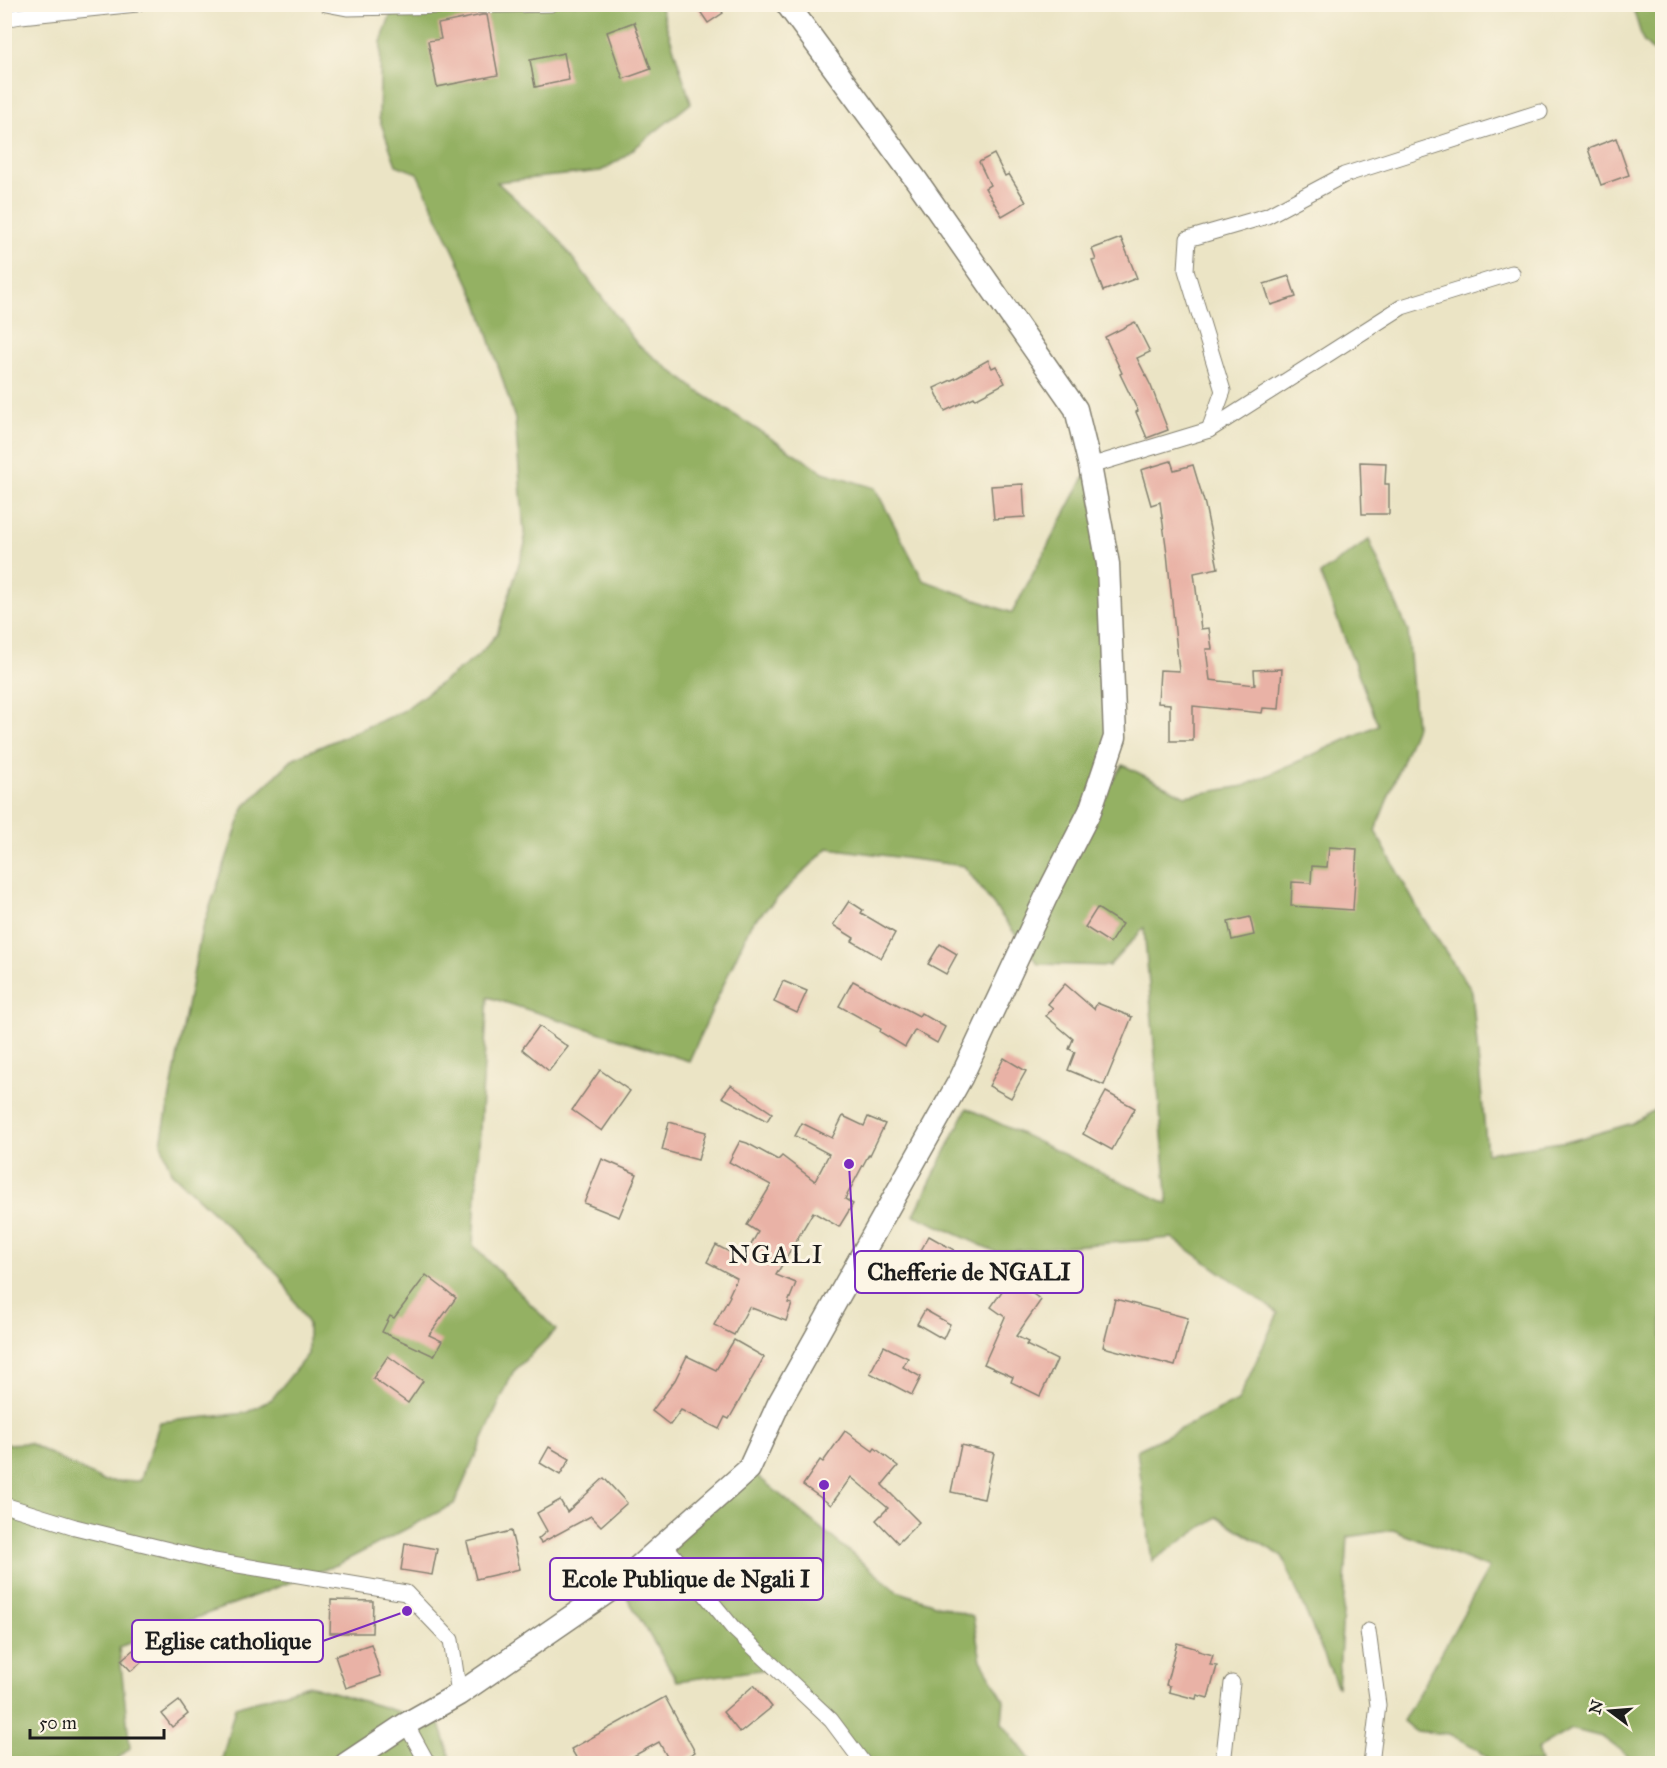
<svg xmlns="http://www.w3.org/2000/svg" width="1667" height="1768" font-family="'IM FELL Great Primer',serif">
	<rect width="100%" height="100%" fill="#fcf5e5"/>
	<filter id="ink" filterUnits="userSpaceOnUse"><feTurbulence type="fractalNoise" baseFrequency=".0167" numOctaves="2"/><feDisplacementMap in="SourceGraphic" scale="12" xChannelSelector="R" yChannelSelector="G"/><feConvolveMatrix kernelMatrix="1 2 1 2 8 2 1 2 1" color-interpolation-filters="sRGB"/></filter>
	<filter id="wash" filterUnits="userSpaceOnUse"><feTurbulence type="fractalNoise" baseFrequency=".008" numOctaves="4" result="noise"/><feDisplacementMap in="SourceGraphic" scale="24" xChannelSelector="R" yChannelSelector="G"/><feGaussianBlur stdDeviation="1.35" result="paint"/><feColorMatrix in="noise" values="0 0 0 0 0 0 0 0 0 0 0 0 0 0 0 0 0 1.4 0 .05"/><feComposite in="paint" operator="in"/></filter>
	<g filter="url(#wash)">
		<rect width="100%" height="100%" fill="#ebe4c5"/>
		<g fill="#94b164" stroke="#586640" stroke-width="1.5">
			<path d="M 394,5 L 660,5 L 691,103 L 621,159 L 601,171 L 497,182 L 556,236 L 637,344 L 699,392 L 823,472 L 875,488 L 923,580 L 1012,613 L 1090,466 L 1115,737 L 1095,806 L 1123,765 L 1185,796 L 1244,786 L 1378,725 L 1320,574 L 1369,540 L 1408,631 L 1416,726 L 1375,831 L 1423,918 L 1472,991 L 1487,1153 L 1574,1140 L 1633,1123 L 1662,1105 L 1662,1763 L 1638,1763 L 1602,1737 L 1571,1729 L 1537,1749 L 1541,1763 L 1492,1763 L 1478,1749 L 1449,1734 L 1415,1731 L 1403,1721 L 1489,1568 L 1393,1530 L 1348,1537 L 1338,1688 L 1282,1556 L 1217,1517 L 1152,1561 L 1137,1450 L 1238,1401 L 1278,1313 L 1172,1238 L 996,1252 L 914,1215 L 967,1108 L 1168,1204 L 1144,928 L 1109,966 L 1038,964 L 964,866 L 828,848 L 751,924 L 689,1061 L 488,997 L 473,1245 L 556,1330 L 513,1372 L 454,1504 L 339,1564 L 119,1647 L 130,1748 L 113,1763 L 5,1763 L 4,1444 L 29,1443 L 103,1481 L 140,1481 L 160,1422 L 246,1413 L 272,1399 L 308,1354 L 308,1324 L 279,1275 L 171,1172 L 161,1143 L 201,933 L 244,807 L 294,758 L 401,712 L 478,656 L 497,634 L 525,544 L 515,419 L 478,303 L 417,173 L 396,165 L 379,118 L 381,42 Z"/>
			<path d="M 1632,5 L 1662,5 L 1662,60 L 1643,41 Z"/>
			<path d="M 749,1469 L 897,1591 L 973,1617 L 981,1660 L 1004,1700 L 1002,1723 L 1033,1763 L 861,1763 L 768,1669 L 677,1681 L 619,1584 Z"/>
			<path d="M 309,1685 L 440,1724 L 452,1763 L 221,1764 L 235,1707 Z"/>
		</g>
		<g id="blocks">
			<g fill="#e9b2a6">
				<path d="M 695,4 L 717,4 L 723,13 L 708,23 Z"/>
				<path d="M 482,15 L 487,15 L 498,75 L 437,87 L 428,41 L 441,39 L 438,24 Z"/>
				<path d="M 634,22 L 651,69 L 623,79 L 607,32 Z"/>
				<path d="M 564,53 L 569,80 L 535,87 L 530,60 Z"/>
				<path d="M 1616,138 L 1629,175 L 1601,185 L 1588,149 Z"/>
				<path d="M 994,154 L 1005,176 L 1009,174 L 1026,202 L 1002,216 L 985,188 L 990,185 L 979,162 Z"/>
				<path d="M 1121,238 L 1137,278 L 1103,291 L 1092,261 L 1096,260 L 1092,249 Z"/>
				<path d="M 1289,276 L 1296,297 L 1271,305 L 1264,284 Z"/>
				<path d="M 1135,322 L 1150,352 L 1137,358 L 1151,386 L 1168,430 L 1147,438 L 1136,412 L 1138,411 L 1120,374 L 1122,373 L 1105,337 Z"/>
				<path d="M 988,360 L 992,368 L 996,366 L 1005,383 L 975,399 L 974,397 L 945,411 L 934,388 L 958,377 Z"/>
				<path d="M 1171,461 L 1174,470 L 1193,465 L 1205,505 L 1218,568 L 1194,573 L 1201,629 L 1209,628 L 1212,649 L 1206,649 L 1210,680 L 1255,685 L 1254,670 L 1282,669 L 1279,709 L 1263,708 L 1262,713 L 1193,706 L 1193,741 L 1170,741 L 1170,704 L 1158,703 L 1160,670 L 1179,671 L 1167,553 L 1160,502 L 1151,505 L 1141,470 Z"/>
				<path d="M 1360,462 L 1386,463 L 1385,484 L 1389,484 L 1389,514 L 1362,514 Z"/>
				<path d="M 1023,484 L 1025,517 L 994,519 L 991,486 Z"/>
				<path d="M 1329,847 L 1357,849 L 1353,910 L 1291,906 L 1292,882 L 1311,883 L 1312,866 L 1327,867 Z"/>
				<path d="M 849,901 L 863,910 L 861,913 L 895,933 L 881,958 L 852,941 L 854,938 L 833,925 Z"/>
				<path d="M 1097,908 L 1122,924 L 1110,943 L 1085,927 Z"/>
				<path d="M 1250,917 L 1254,935 L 1232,940 L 1228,922 Z"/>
				<path d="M 940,944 L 957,954 L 946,974 L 928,964 Z"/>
				<path d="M 783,981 L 807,991 L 797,1013 L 774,1002 Z"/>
				<path d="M 853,981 L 919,1016 L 921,1013 L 945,1027 L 937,1043 L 915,1030 L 905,1047 L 880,1032 L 881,1029 L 839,1006 Z"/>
				<path d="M 1065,984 L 1094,1009 L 1097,1003 L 1132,1017 L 1104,1085 L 1068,1070 L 1075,1052 L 1069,1049 L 1073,1039 L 1046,1016 L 1053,1008 L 1048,1004 Z"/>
				<path d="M 539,1026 L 568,1047 L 549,1071 L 522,1049 Z"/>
				<path d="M 1004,1058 L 1026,1071 L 1011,1098 L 989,1086 Z"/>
				<path d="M 600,1070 L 630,1091 L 602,1131 L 572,1110 Z"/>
				<path d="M 731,1085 L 772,1113 L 767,1121 L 722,1097 Z"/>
				<path d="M 1106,1092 L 1135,1108 L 1112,1150 L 1083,1134 Z"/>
				<path d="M 843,1116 L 864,1126 L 868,1117 L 885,1124 L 870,1155 L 869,1154 L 845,1199 L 853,1204 L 839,1227 L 813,1212 L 776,1275 L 796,1283 L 788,1303 L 792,1304 L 786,1321 L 749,1307 L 734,1335 L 714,1325 L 730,1296 L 729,1295 L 737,1278 L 707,1262 L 716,1245 L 743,1259 L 758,1232 L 747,1225 L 771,1185 L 729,1162 L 740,1141 L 747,1143 L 778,1160 L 782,1156 L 815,1181 L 829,1154 L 795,1136 L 802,1123 L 832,1138 Z"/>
				<path d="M 669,1122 L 706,1132 L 698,1160 L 662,1150 Z"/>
				<path d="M 602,1159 L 637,1174 L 619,1217 L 584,1203 Z"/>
				<path d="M 929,1236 L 954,1250 L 935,1284 L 910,1270 Z"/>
				<path d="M 426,1275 L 456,1298 L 429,1335 L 442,1341 L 434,1356 L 382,1332 L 390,1316 L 394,1318 Z"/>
				<path d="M 1011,1278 L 1041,1300 L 1016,1336 L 1028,1342 L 1026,1345 L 1057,1360 L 1040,1396 L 1011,1382 L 1013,1377 L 984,1364 L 1005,1317 L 991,1307 Z"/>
				<path d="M 1115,1299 L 1188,1318 L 1175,1366 L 1103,1347 Z"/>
				<path d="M 925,1310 L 950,1324 L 943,1339 L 917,1324 Z"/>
				<path d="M 734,1340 L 764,1357 L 729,1419 L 725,1417 L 719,1429 L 681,1410 L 670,1425 L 652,1411 L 675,1380 L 687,1356 L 716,1370 Z"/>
				<path d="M 884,1346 L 908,1358 L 903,1367 L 921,1377 L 912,1395 L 870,1373 Z"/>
				<path d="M 388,1356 L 423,1381 L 408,1403 L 373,1378 Z"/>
				<path d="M 845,1431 L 873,1451 L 875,1448 L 898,1466 L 882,1485 L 919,1522 L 898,1543 L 876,1520 L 888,1508 L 851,1477 L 831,1505 L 803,1485 L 820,1460 L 823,1462 Z"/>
				<path d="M 961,1445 L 994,1453 L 984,1499 L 951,1492 Z"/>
				<path d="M 549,1447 L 570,1459 L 560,1475 L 540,1463 Z"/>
				<path d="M 604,1478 L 627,1503 L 601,1526 L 591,1516 L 541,1543 L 538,1539 L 547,1531 L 537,1513 L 560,1500 L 567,1512 Z"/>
				<path d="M 511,1531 L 520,1569 L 476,1579 L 467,1542 Z"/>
				<path d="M 405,1543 L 437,1549 L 432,1575 L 401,1570 Z"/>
				<path d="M 331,1600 L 373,1601 L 372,1633 L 330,1633 Z"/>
				<path d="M 1177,1643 L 1198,1649 L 1198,1651 L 1213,1655 L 1210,1665 L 1217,1666 L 1208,1698 L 1197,1695 L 1196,1699 L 1169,1692 L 1170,1686 L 1166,1685 Z"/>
				<path d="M 371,1644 L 381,1676 L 346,1688 L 335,1656 Z"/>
				<path d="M 133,1650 L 143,1661 L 131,1671 L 121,1660 Z"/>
				<path d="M 754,1685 L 772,1707 L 740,1733 L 723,1712 Z"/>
				<path d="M 665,1697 L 695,1752 L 675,1764 L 671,1764 L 659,1742 L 628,1759 L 631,1764 L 580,1764 L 571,1749 Z"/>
				<path d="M 179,1701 L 188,1714 L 172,1727 L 162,1714 Z"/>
			</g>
		</g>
	</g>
	<g filter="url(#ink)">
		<use href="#blocks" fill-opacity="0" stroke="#848070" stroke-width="1.5"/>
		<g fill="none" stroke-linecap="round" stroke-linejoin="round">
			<defs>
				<g id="street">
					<path d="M 326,4 L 347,8 L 551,4"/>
					<path d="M 4,19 L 21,16 L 137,4"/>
					<path d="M 1209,430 L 1223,391 L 1186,270 L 1188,239 L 1267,216 L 1344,175 L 1540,112"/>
					<path d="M 1090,466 L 1209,430 L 1402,307 L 1512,273"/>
					<path d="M 4,1505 L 75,1527 L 214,1561 L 406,1593 L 451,1640 L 459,1694"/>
					<path d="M 664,1544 L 733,1628 L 831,1720 L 864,1764"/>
					<path d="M 1368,1631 L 1378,1705 L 1371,1764"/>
					<path d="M 406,1724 L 428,1764"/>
					<path d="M 1223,1764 L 1232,1683"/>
				</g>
				<path id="secondary" d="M 346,1764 L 406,1724 L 459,1694 L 619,1584 L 749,1469 L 779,1403 L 961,1078 L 1046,897 L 1090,811 L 1115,737 L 1108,564 L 1090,466 L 1076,409 L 917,181 L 787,4"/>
			</defs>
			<use href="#street" stroke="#848070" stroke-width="17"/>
			<use href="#secondary" stroke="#848070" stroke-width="25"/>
			<use href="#street" stroke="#fff" stroke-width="15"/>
			<use href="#secondary" stroke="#fff" stroke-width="22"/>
		</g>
	</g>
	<g text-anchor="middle" stroke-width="6" stroke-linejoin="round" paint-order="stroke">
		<g font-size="26" letter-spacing="1.5" fill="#1c1c1c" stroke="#fcf5e5">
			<text x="776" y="1263">NGALI</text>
		</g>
	</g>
	<path fill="none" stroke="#7b2cbf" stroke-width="2" d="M849 1164L855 1272M824 1485L823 1579M407 1611L323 1641"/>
	<g fill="#7b2cbf" stroke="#fcf5e5" stroke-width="2">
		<circle cx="849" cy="1164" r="6"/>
		<circle cx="824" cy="1485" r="6"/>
		<circle cx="407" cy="1611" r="6"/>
	</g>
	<g fill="#fcf5e5" stroke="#7b2cbf" stroke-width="2">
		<rect x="855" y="1251" width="228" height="42" rx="6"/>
		<rect x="550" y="1558" width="273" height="42" rx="6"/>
		<rect x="132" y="1620" width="191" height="42" rx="6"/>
	</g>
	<g font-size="24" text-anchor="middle" font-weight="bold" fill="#1c1c1c">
		<text x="969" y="1280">Chefferie de NGALI</text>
		<text x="686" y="1587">Ecole Publique de Ngali I</text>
		<text x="228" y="1649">Eglise catholique</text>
	</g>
	<rect width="1667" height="1768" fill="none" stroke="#fcf5e5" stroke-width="24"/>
	<g transform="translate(1610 1711) rotate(286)" stroke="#fcf5e5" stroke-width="4.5" paint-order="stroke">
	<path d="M0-4.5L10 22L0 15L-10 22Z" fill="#1c1c1c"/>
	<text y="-9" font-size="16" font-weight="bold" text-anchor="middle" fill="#1c1c1c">N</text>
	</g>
	<path d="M30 1729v9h134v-9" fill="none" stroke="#1c1c1c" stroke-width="3"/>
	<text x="39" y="1729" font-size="18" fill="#1c1c1c" stroke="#fcf5e5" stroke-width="4.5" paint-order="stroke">50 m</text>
</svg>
